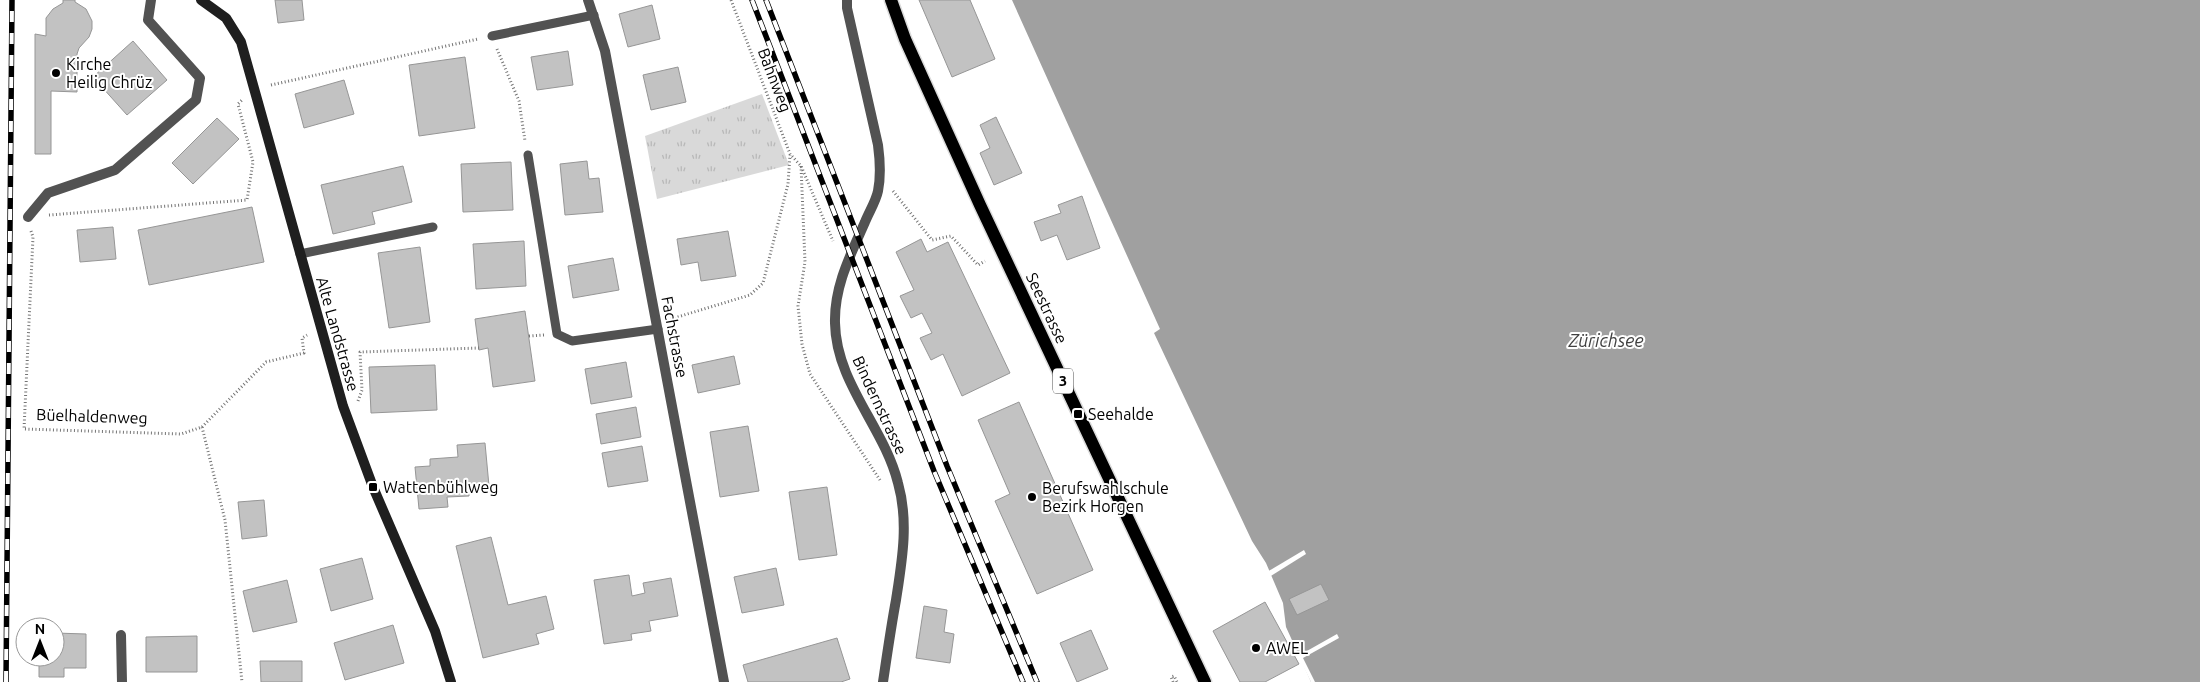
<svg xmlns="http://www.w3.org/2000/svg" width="2200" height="682" font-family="Ubuntu,sans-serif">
	<defs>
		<pattern id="grass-tufts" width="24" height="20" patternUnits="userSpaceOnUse" patternTransform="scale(1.25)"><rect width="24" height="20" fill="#d9d9d9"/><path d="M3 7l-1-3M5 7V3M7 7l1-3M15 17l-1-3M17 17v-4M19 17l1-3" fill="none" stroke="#b8b8b8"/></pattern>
	</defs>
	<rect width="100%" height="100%" fill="#fff"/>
	<path fill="url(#grass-tufts)" d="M 762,94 L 789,165 L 657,199 L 645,136 Z"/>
	<path fill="#a0a0a0" d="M 1012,0 L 2200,0 L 2200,682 L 1311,682 L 1286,627 L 1283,603 L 1266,563 L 1252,541 L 1154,333 L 1160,329 Z"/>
	<g fill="#fff">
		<path d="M 1304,550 L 1306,554 L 1269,577 L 1267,572 Z"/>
		<path d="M 1337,634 L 1339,638 L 1303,658 L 1315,682 L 1311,682 L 1298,656 Z"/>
	</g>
	<g fill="#c2c2c2" stroke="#969696">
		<path d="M 63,0 L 75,0 L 75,2 L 86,9 L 92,21 L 92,29 L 89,37 L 79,48 L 77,54 L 77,92 L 51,91 L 51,154 L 35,154 L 35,34 L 46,36 L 46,18 L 53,9 L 63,3 Z"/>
		<path d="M 275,0 L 302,0 L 304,20 L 278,23 Z"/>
		<path d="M 919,0 L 970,0 L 995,59 L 952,77 Z"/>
		<path d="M 652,5 L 660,39 L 628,47 L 619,14 Z"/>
		<path d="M 133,41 L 167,80 L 127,115 L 93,77 Z"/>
		<path d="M 568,51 L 573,85 L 537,90 L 531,57 Z"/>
		<path d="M 465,57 L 475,128 L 419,136 L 409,65 Z"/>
		<path d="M 678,67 L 686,102 L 651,110 L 643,75 Z"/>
		<path d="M 344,80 L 354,114 L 304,128 L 295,94 Z"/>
		<path d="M 996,117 L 1022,173 L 994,185 L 980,153 L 990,148 L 980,125 Z"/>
		<path d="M 217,118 L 239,139 L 193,184 L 172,163 Z"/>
		<path d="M 587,161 L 589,179 L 599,178 L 603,212 L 565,215 L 560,164 Z"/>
		<path d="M 511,162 L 513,210 L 463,212 L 461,164 Z"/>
		<path d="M 403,166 L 412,202 L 372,212 L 375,224 L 333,234 L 321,185 Z"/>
		<path d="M 1082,196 L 1100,248 L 1067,260 L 1057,235 L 1041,241 L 1034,222 L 1061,213 L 1058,205 Z"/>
		<path d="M 252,207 L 264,262 L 149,285 L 138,230 Z"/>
		<path d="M 113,227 L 116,259 L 80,262 L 77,230 Z"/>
		<path d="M 728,231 L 736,276 L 701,281 L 698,262 L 681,265 L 677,239 Z"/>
		<path d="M 921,239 L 927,252 L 948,242 L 1010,373 L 962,396 L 943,354 L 931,360 L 920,338 L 932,333 L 922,313 L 911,318 L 900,296 L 914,290 L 896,252 Z"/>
		<path d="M 524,241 L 526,286 L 476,289 L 473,244 Z"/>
		<path d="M 420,247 L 430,322 L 389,328 L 378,253 Z"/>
		<path d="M 613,258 L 619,290 L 573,298 L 568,266 Z"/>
		<path d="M 525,311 L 535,381 L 493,387 L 488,348 L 479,350 L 475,319 Z"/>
		<path d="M 734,356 L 740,384 L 698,393 L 692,365 Z"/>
		<path d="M 626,362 L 632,397 L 591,404 L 585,369 Z"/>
		<path d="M 435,365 L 437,410 L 371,413 L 369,367 Z"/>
		<path d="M 1019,402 L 1093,570 L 1037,594 L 995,501 L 1010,494 L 978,420 Z"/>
		<path d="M 636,407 L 641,437 L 601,444 L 596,414 Z"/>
		<path d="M 748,426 L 759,491 L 720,497 L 710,432 Z"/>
		<path d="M 485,443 L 489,486 L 469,487 L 469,496 L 447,497 L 448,507 L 419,509 L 415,467 L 430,466 L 430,459 L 458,457 L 457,445 Z"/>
		<path d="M 642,446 L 648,481 L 608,487 L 602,453 Z"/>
		<path d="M 827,487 L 837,555 L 799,560 L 789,492 Z"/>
		<path d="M 264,500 L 267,536 L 242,539 L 238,502 Z"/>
		<path d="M 491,537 L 508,605 L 546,596 L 554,629 L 536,634 L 539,644 L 483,658 L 456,546 Z"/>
		<path d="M 362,558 L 373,599 L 331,611 L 320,569 Z"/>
		<path d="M 776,568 L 784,605 L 742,613 L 734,577 Z"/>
		<path d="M 629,575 L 632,596 L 645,593 L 643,583 L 671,578 L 678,616 L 649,621 L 651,631 L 631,634 L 632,640 L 604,644 L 594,580 Z"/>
		<path d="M 287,580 L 297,622 L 253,632 L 243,591 Z"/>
		<path d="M 1321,584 L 1329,600 L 1297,615 L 1289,599 Z"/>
		<path d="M 1265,602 L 1299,664 L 1265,682 L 1240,682 L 1213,631 Z"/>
		<path d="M 924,606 L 947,610 L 944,632 L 954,634 L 950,663 L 916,658 Z"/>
		<path d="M 393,625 L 404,663 L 345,680 L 334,643 Z"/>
		<path d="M 1091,630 L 1108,669 L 1077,682 L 1060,643 Z"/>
		<path d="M 55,633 L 86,634 L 86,668 L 64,668 L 64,677 L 39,677 L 39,657 L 55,657 Z"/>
		<path d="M 197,636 L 197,672 L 146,672 L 146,637 Z"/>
		<path d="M 837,638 L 850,679 L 841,682 L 748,682 L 743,665 Z"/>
		<path d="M 260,661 L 302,661 L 302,682 L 261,682 Z"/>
	</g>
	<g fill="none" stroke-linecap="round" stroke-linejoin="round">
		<defs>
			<path id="primary" d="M 891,0 L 905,39 L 980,205 L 1205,682"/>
		</defs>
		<use href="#primary" stroke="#dbdbdb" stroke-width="15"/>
		<g stroke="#747474" stroke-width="3" stroke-dasharray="1 2.5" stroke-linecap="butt">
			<path d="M 731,0 L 790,154 L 801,166 L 833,241"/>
			<path d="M 497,49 L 519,101 L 525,141"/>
			<path d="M 271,85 L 478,39"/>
			<path d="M 801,166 L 805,262 L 798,306 L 802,344 L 810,374 L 880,480"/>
			<path d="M 893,191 L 932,240 L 951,236 L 978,265 L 985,261"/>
			<path d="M 49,215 L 247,200 L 253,162 L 238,104 L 242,100"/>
			<path d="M 31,231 L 33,237 L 24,429 L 181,434 L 202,427 L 225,520 L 242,682"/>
			<path d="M 671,319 L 750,295 L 763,283 L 788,184 L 790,155"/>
			<path d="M 529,336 L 544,335"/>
			<path d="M 358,401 L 362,390 L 360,352 L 479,348"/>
			<path d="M 202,427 L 266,362 L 304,353 L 302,338 L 307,335"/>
			<path d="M 1173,682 L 1171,677 L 1174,676 L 1177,682"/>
		</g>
		<g stroke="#525252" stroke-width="9">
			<path d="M 492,36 L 594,15"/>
			<path d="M 528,155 L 557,334 L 572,341 L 658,329"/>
			<path d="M 300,254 L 433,227"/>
		</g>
		<g stroke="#525252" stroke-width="10">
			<path d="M 588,0 L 605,51 L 724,682"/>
			<path d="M 847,0 L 847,8 L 878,145 C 880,160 881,176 878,191 C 876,201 869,212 865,222 C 851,254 834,286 835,323 C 836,383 884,427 898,483 C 909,522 902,561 896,600 C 891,627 887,655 883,682"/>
			<path d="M 28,217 L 48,193 L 115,170 L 196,100 L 200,78 L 148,20 L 151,0"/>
			<path d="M 121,635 L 122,682"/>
		</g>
		<path stroke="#1f1f1f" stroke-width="10" d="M 201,0 L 226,18 L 241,42 L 343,406 L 373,487 L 435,631 L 451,682"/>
		<use href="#primary" stroke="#000" stroke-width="12"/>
		<defs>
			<g id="rail">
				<path d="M 752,0 L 934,471 L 1023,682"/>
				<path d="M 766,0 L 947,466 L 1037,682"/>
				<path d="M 6,682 L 12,0"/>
			</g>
		</defs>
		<use href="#rail" stroke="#000" stroke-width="5.5"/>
		<use href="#rail" stroke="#fff" stroke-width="4" stroke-dasharray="11" stroke-linecap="butt"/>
	</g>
	<g fill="#000" stroke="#fff" stroke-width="2">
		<circle cx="56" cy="73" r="5"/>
		<rect x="1073" y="409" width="10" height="10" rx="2.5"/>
		<rect x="368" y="482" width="10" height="10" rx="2.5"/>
		<circle cx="1032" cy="497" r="5"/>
		<circle cx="1256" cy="648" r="5"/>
	</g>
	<g text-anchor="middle" stroke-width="4" stroke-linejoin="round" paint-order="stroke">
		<rect fill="#fff" stroke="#4c4c4c" stroke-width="1" x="1053" y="368.5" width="20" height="25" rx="4"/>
		<g font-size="15" font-weight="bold" fill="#000">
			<text x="1063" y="386">3</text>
		</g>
		<g font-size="16" fill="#000" stroke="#fff" text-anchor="start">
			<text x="66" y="70">Kirche<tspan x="66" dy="18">Heilig Chrüz</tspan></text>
			<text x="1088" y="420">Seehalde</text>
			<text x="383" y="493">Wattenbühlweg</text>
			<text x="1042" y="494">Berufswahlschule<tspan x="1042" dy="18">Bezirk Horgen</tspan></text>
			<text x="1266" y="654">AWEL</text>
		</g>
		<g font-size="16" fill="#000" stroke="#fff">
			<text transform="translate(775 80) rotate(69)" y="6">Bahnweg</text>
			<text transform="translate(1047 308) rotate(65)" y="6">Seestrasse</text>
			<text transform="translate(338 334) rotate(74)" y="6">Alte Landstrasse</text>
			<text transform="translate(675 337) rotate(79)" y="6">Fachstrasse</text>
			<text transform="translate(880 405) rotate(65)" y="6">Bindernstrasse</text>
			<text transform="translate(92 416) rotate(2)" y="6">Büelhaldenweg</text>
		</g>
		<g font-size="18" font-style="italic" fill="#414141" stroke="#fff">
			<text x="1606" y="347">Zürichsee</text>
		</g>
	</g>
	<g transform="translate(40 642)"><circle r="24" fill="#ffffff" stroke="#999999"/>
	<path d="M0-4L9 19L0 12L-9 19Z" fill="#000000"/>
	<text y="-8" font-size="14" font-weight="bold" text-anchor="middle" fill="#000000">N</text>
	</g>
</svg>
